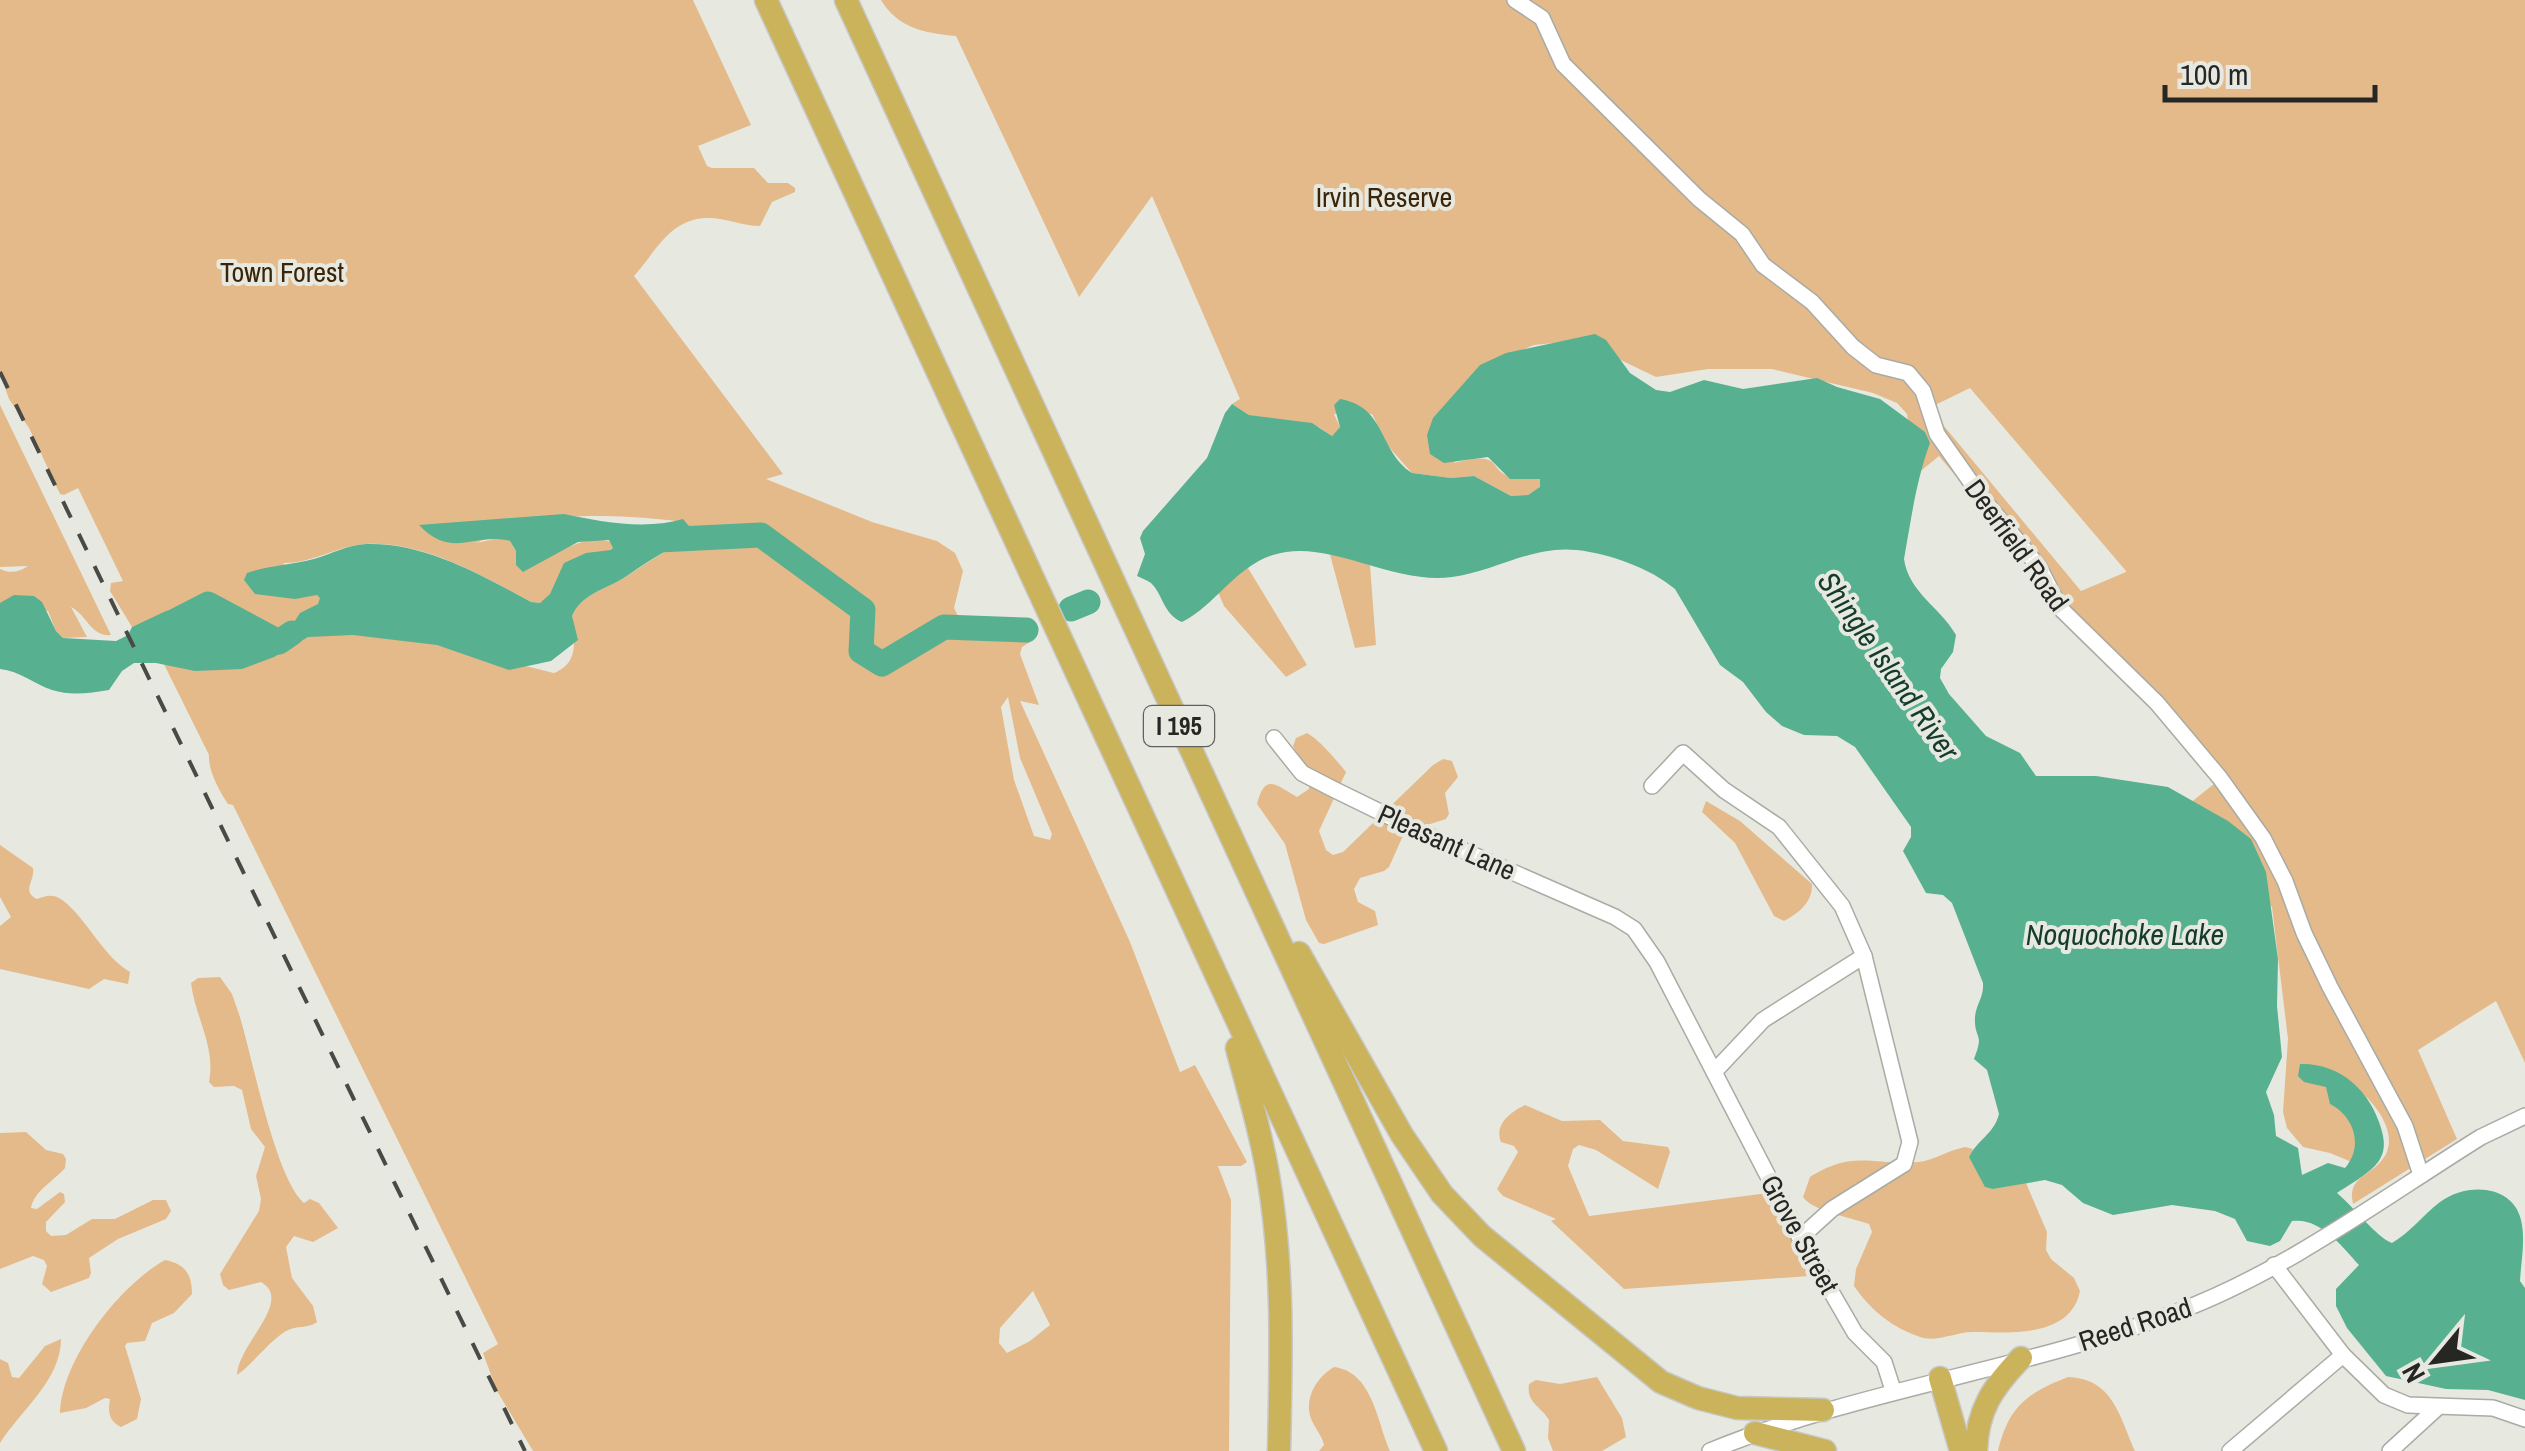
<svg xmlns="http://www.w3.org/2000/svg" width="2525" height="1451" font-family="'Archivo Narrow',sans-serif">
	<rect width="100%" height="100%" fill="#e7e9e1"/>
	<g fill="#e4ba8a" fill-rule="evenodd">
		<path d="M 0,0 L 693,0 L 751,125 L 698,146 L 707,166 L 712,168 L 754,168 L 768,183 L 788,183 L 795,188 L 795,192 L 772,202 L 760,226 C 742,226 724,217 705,218 C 669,220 655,253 634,276 L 783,474 L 766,479 L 872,522 L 937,541 L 955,553 L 963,571 L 954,608 L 961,622 C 983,630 1008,620 1029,632 L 1030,642 L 1022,647 L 1020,654 L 1039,705 L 1020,701 L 1130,942 L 1180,1072 L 1195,1065 L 1247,1162 L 1241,1166 L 1218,1166 L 1231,1200 L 1229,1451 L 533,1451 L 497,1391 L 483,1353 L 498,1344 L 233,805 L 228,804 C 219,791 208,770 209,755 L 155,646 L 274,644 L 378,580 L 497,659 L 554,673 C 581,662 573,639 572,616 C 581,595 603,590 622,579 C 648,563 662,551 691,540 L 686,522 C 633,516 581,512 528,523 C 510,527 493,536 476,543 L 499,538 L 510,541 L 516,551 L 545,559 C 572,545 592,533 621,545 L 540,603 L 531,602 C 481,575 424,541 365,544 C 337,546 311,564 283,563 L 325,600 L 280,636 L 260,635 L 234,619 L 178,608 L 132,627 L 110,591 L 111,583 L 123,581 L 78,488 L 64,495 L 60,494 L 29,428 L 9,399 L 0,374 ZM 1008,697 L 1020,758 L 1052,834 L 1050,840 L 1034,836 L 1014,780 L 1001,707 ZM 1033,1291 L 1050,1325 L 1030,1341 L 1007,1353 L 999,1343 L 1000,1328 Z"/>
		<path d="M 881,0 L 2525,0 L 2525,1063 L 2496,1001 L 2418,1050 L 2457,1139 L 2353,1204 C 2347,1177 2369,1177 2382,1160 C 2401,1137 2377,1104 2358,1090 L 2354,1163 L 2330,1153 L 2303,1147 L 2287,1128 L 2283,1112 L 2288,1039 L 2272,907 L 2180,811 L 2214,784 L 1939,456 L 1916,475 L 1907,414 L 1897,403 L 1873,393 L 1772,369 L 1708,369 L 1656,377 L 1610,355 L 1564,342 L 1534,345 L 1488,365 L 1454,463 C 1508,449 1484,472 1515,478 C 1523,480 1532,477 1540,479 L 1541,487 L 1528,495 L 1511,496 L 1474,476 L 1451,478 L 1412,473 L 1388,446 L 1372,414 L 1334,414 L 1340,427 L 1332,436 L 1319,427 L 1249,415 L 1232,404 L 1240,399 L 1152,196 L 1079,297 L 956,36 C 924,33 898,28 881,0 ZM 1970,388 L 2126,571 L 2126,572 L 2081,591 L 1929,408 Z"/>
		<path d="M 0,405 L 111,635 C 91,637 87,615 71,607 L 87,637 L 63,638 L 56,631 L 48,611 L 0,603 L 0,569 C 11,574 19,572 28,566 L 0,567 Z"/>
		<path d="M 1328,547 L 1370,565 L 1376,645 L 1355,648 Z"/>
		<path d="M 1237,550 L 1307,665 L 1286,677 L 1224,606 L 1218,592 Z"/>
		<path d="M 1307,733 C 1320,740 1337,761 1346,772 L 1319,831 L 1326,850 L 1333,855 L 1343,852 L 1433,765 L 1443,759 L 1452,761 L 1458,777 L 1445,793 L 1449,814 L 1446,819 L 1411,830 L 1402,838 L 1389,867 L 1384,871 L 1360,878 L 1354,889 L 1358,902 L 1375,911 L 1378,925 L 1324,944 L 1319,943 L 1306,920 L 1285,844 L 1257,804 C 1265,773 1275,784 1297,797 L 1309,789 L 1309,777 L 1293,746 L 1296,738 Z"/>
		<path d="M 1706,801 L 1740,821 L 1812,884 C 1813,902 1799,913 1784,921 L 1774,916 L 1735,843 L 1702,812 Z"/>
		<path d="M 0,845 L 33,868 C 35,882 21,891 37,899 C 45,896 52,894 59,898 C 84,913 101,955 130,972 L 128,984 L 104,979 L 89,989 L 0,969 L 0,926 L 11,917 L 0,897 Z"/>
		<path d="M 220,977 L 232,994 L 239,1014 C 252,1055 275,1178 304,1203 L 310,1199 L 319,1203 L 338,1228 L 313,1242 L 294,1236 L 286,1247 L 292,1278 L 313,1306 L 317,1322 C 308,1329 297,1325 286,1331 C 267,1343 255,1362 237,1375 C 238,1344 294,1301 261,1282 L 229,1290 L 223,1285 L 220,1274 L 259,1211 L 261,1199 L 256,1176 L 265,1147 L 251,1129 L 242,1090 L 234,1086 L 214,1087 L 209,1082 C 216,1047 195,1017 191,983 L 198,978 Z"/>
		<path d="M 1525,1105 L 1562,1121 L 1600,1120 L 1623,1141 L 1668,1147 L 1670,1152 L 1658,1189 L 1596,1150 L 1579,1145 L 1573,1149 L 1568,1166 L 1589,1216 L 1776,1192 L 1823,1275 L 1624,1289 L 1551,1221 L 1556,1219 L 1503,1196 L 1497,1189 L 1518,1152 L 1514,1146 L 1501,1142 C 1494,1125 1510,1112 1525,1105 Z"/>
		<path d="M 26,1132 L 46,1150 L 63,1154 L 66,1159 L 65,1168 C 54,1181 34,1191 31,1208 L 37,1209 L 60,1192 L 64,1194 L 65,1202 L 46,1222 L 46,1231 L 51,1236 L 66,1235 L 92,1219 L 115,1219 L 153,1200 L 166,1200 L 171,1211 L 166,1219 L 118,1239 L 89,1258 L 91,1273 L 89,1278 L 51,1292 L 42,1284 L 47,1266 L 44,1260 L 33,1256 L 0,1269 L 0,1133 Z"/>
		<path d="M 1965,1147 L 1973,1149 L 1969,1157 L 1993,1189 L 2026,1183 L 2047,1232 L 2046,1250 L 2051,1259 L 2074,1278 L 2080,1291 C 2071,1337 2012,1333 1975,1332 C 1957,1331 1937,1343 1920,1337 C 1893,1328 1871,1311 1854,1286 L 1856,1269 L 1872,1232 L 1869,1224 C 1850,1217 1814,1212 1803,1197 L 1810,1177 C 1854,1149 1873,1166 1919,1162 C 1934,1160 1949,1150 1965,1147 Z"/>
		<path d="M 165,1260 C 185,1264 192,1274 192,1294 L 174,1313 L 152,1323 L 145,1341 L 127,1343 L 125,1346 L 141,1399 L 137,1419 L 121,1427 C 108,1421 108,1411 110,1399 L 105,1398 L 86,1408 L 60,1413 C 62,1359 119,1286 165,1260 Z"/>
		<path d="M 61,1339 C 61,1380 21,1410 0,1443 L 0,1359 L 8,1363 L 12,1377 L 19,1378 L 45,1346 Z"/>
		<path d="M 1334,1367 C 1373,1372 1377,1422 1390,1451 L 1319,1451 L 1324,1445 C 1322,1436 1317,1431 1313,1423 C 1302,1402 1315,1378 1334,1367 Z"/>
		<path d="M 1597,1377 L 1622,1418 L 1626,1437 L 1602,1451 L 1553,1451 L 1548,1438 L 1549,1420 C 1541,1406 1526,1403 1529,1384 L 1536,1380 L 1560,1384 Z"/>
		<path d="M 2068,1377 C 2113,1379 2119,1415 2135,1451 L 1998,1451 C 2008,1407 2027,1393 2068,1377 Z"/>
	</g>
	<g fill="#57b090">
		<path d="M 1595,334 L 1606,340 L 1630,373 L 1656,390 L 1670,392 L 1704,380 L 1743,389 L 1817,378 L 1837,387 L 1880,399 L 1925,432 L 1930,443 C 1916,481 1911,520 1904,559 C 1909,593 1940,607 1956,635 L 1953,652 L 1941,669 L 1940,678 L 1949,694 L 1986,736 L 2020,753 L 2036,776 L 2096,776 L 2168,787 L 2228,821 L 2251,839 L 2266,872 L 2278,959 L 2277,1006 L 2282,1057 L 2266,1092 L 2274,1115 L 2276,1136 L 2298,1148 L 2302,1175 L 2328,1163 L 2345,1168 C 2364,1146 2354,1116 2330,1104 L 2326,1087 L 2304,1082 L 2298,1076 L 2300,1064 C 2341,1063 2370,1091 2381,1128 C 2384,1138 2386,1149 2380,1159 C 2373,1172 2350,1184 2337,1193 C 2353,1206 2376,1237 2392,1243 C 2411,1232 2423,1215 2440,1202 C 2468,1181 2517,1185 2522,1225 C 2525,1243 2521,1263 2520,1281 L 2525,1288 L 2525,1400 L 2488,1390 L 2446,1389 L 2386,1376 L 2347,1328 L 2336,1306 L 2336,1289 L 2359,1265 C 2342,1246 2320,1217 2292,1221 L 2280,1241 L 2270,1246 L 2247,1241 L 2235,1219 L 2215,1211 L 2172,1205 L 2113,1215 L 2083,1203 L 2062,1185 L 2045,1180 L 1993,1189 L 1985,1187 L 1969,1157 C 1977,1140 1994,1134 1999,1114 L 1987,1070 L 1974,1059 C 1985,1031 1974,1041 1975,1017 C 1976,1004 1984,998 1983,983 L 1952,903 L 1943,895 L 1926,893 L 1903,851 L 1911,837 L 1911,827 L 1855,747 L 1837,736 L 1804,735 L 1782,726 L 1766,712 L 1743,682 L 1720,665 L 1675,589 C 1650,568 1610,554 1577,550 C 1532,545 1494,572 1452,577 C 1391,585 1327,537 1273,555 C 1235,567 1215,606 1182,622 C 1163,614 1164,596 1151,583 C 1147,580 1141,578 1137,576 L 1145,554 L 1140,538 L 1143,531 L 1207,458 L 1225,413 L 1232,404 L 1249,415 L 1312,423 L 1332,436 L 1340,427 L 1334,405 L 1340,399 C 1387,407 1378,451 1412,473 L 1451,478 L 1474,476 L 1511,496 L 1528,495 L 1540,487 L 1540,479 L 1510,479 L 1488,457 L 1444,463 L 1430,454 L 1427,435 L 1433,418 L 1480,365 L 1506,353 Z"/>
		<path d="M 564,514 C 602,522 645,530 683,519 L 694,532 L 692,539 C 662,551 648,562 622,579 C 603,590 581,595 572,616 L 578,640 L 551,661 L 509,670 L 437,645 L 353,635 L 308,637 L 274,657 L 242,669 L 195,671 L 156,663 L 134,663 L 122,671 L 109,690 C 90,693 71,696 52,690 C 34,684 20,671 0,669 L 0,603 L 14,595 L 34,596 L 42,602 L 56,631 L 63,638 L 116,641 L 128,635 L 132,627 L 166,611 L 190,607 L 234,619 L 260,635 L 280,636 L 289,630 L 300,613 L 318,604 L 320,598 L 317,595 L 295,599 L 255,594 L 244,580 L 247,573 C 270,565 292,565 314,559 C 331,554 348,545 366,544 C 425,542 481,575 531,602 L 540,603 L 550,594 L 564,563 L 586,553 L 611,550 L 613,548 L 609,540 L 578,542 L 523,572 L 516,565 L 516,551 L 510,541 C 474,532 452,560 419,525 Z"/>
	</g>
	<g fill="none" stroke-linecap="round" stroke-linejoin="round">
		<g stroke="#57b090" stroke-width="25">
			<path d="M 658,540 L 761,535 L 863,610 L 861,651 L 882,664 L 944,627 L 1026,630"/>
			<path d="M 1071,609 L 1088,602"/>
			<path d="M 169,624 L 208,604 L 279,642 L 292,633"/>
		</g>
		<defs>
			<g id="minor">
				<path d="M 1515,0 L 1542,18 L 1563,64 L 1699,199 L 1742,234 L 1763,265 L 1812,302 L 1853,347 L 1876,365 L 1908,373 L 1923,391 L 1937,434 L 1982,498 L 2039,567 L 2060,608 L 2157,703 L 2220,778 L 2263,838 L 2285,881 L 2304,933 L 2330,987 L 2405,1126 L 2421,1175"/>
				<path d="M 1274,738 L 1302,773 L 1333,789 L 1421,832 L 1615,917 L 1634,929 L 1657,962 L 1800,1238 L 1855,1333 L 1884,1362 L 1893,1390"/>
				<path d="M 1652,786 L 1683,753 L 1724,790 L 1779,827 L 1842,906 L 1864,956 L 1910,1142 L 1904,1164 L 1832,1209 L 1800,1238"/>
				<path d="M 1714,1072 L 1763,1020 L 1864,956"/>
				<path d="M 2274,1265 L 2343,1355 L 2384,1395 L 2408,1405 L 2493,1408 L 2525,1419"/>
				<path d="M 1710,1451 C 1861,1389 2025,1370 2177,1312 C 2286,1271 2383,1198 2481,1137 L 2525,1116"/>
				<path d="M 2230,1451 L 2343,1355"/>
				<path d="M 2390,1451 L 2437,1408"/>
			</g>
			<g id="highway">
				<path d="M 766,0 L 1436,1451"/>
				<path d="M 846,0 L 1514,1451"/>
				<path d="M 1299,953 L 1402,1135 L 1442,1194 L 1482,1236 L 1661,1382 L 1698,1398 L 1737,1408 L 1823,1410"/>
				<path d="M 1237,1048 C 1248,1090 1261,1132 1268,1175 C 1284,1266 1281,1359 1279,1451"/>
				<path d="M 1940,1378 L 1961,1451"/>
				<path d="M 1755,1433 L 1825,1451"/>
				<path d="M 1976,1451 C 1977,1410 1993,1387 2021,1358"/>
			</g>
		</defs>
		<use href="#minor" stroke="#a9aba4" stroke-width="18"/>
		<use href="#highway" stroke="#c7c7c6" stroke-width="25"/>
		<use href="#minor" stroke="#fff" stroke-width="15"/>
		<use href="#highway" stroke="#cbb35c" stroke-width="22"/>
		<path stroke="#494946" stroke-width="4" stroke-dasharray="18 18" stroke-linecap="butt" d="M 0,372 L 525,1451"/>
	</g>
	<g text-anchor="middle" stroke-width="8" stroke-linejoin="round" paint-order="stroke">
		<rect fill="#e7e9e1" stroke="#60605d" stroke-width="2.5" x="1144" y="706" width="70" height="40" rx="8"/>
		<g font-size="25" font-weight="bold" fill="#262624">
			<text x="1179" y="735">I 195</text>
		</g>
		<g font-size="28" fill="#3a2509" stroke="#e7e9e1">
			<text x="1384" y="207">Irvin Reserve</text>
			<text x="282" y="282">Town Forest</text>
		</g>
		<g font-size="28" fill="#262624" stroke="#e7e9e1">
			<text transform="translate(2017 545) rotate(54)" y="10">Deerfield Road</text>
			<text transform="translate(1447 842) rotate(24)" y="10">Pleasant Lane</text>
			<text transform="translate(1800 1234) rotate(61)" y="10">Grove Street</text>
			<text transform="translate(2135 1324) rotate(-18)" y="10">Reed Road</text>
		</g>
		<g font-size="30" font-style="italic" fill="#133b2e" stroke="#e7e9e1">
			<text transform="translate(1888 666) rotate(55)" y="10">Shingle Island River</text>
			<text x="2125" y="945">Noquochoke Lake</text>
		</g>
	</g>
	<g transform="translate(2435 1361) rotate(241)" stroke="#e7e9e1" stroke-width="8" paint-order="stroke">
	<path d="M0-8L18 38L0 25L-18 38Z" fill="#262624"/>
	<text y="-15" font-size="28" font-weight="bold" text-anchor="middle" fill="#262624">N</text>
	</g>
	<path d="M2165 85v15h210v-15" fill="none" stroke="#262624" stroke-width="5"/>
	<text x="2180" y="85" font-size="30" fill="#262624" stroke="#e7e9e1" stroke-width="8" paint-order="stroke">100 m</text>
</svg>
